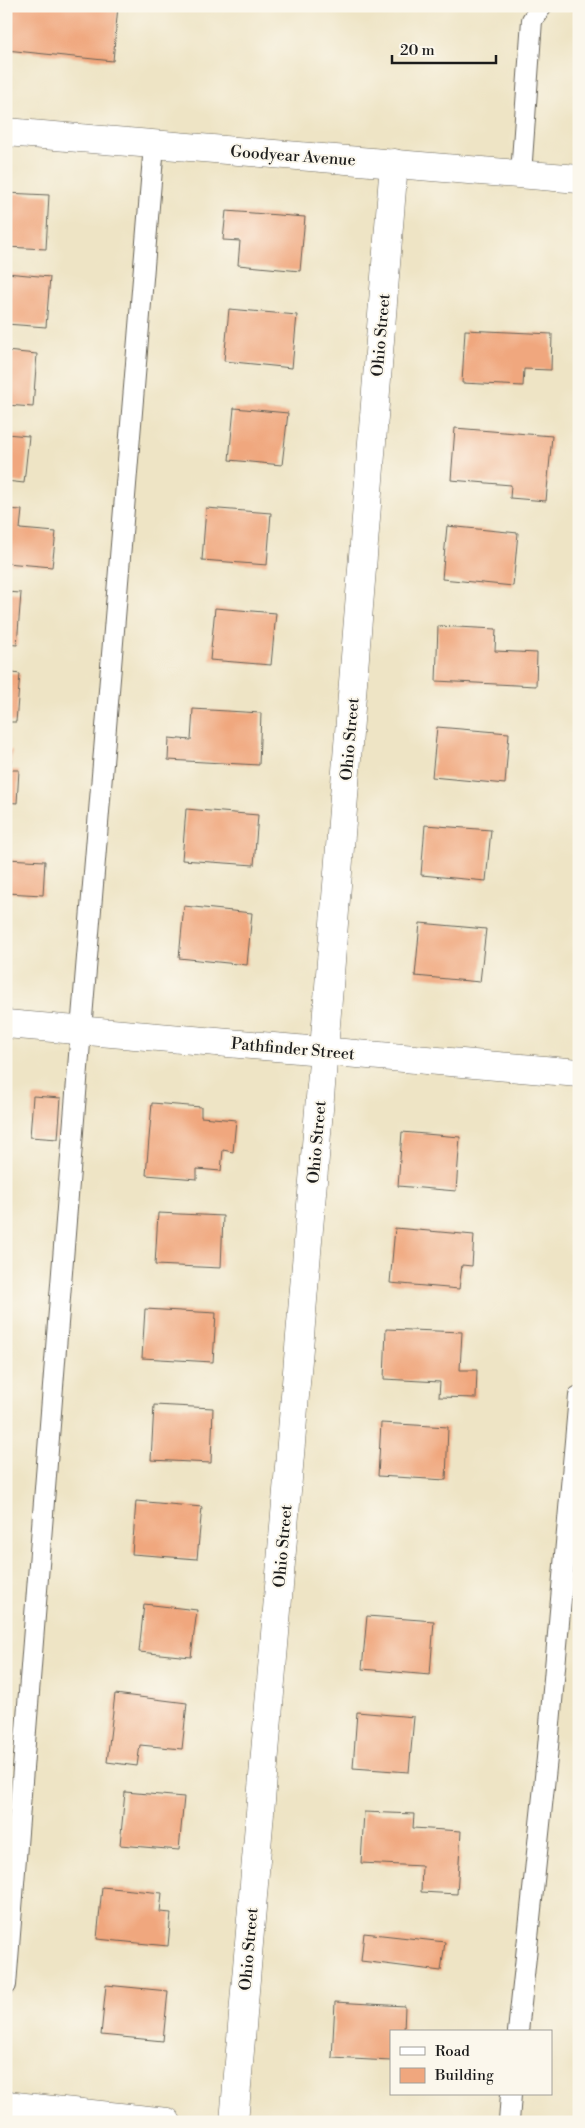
<svg xmlns="http://www.w3.org/2000/svg" width="585" height="2128" font-family="'Libre Bodoni',serif">
	<rect width="100%" height="100%" fill="#fbf7ec"/>
	<filter id="ink" filterUnits="userSpaceOnUse"><feTurbulence type="fractalNoise" baseFrequency=".02" numOctaves="2"/><feDisplacementMap in="SourceGraphic" scale="10" xChannelSelector="R" yChannelSelector="G"/><feConvolveMatrix kernelMatrix="1 2 1 2 8 2 1 2 1" color-interpolation-filters="sRGB"/></filter>
	<filter id="wash" filterUnits="userSpaceOnUse"><feTurbulence type="fractalNoise" baseFrequency=".0096" numOctaves="4" result="noise"/><feDisplacementMap in="SourceGraphic" scale="20" xChannelSelector="R" yChannelSelector="G"/><feGaussianBlur stdDeviation="1.12" result="paint"/><feColorMatrix in="noise" values="0 0 0 0 0 0 0 0 0 0 0 0 0 0 0 0 0 1.4 0 .05"/><feComposite in="paint" operator="in"/></filter>
	<g filter="url(#wash)">
		<rect width="100%" height="100%" fill="#eee4c5"/>
		<g id="blocks">
			<g fill="#f0a77e">
				<path d="M 6,6 L 118,6 L 113,61 L 6,50 Z"/>
				<path d="M 571,6 L 579,6 L 579,11 L 570,10 Z"/>
				<path d="M 6,193 L 49,195 L 46,249 L 6,247 Z"/>
				<path d="M 226,211 L 305,217 L 300,271 L 238,265 L 240,241 L 223,240 Z"/>
				<path d="M 6,273 L 50,277 L 46,327 L 6,324 Z"/>
				<path d="M 229,309 L 297,315 L 292,368 L 224,361 Z"/>
				<path d="M 465,330 L 552,334 L 551,370 L 524,369 L 523,386 L 462,383 Z"/>
				<path d="M 6,351 L 37,354 L 33,407 L 6,405 Z"/>
				<path d="M 234,408 L 288,413 L 282,465 L 229,460 Z"/>
				<path d="M 455,428 L 552,436 L 546,501 L 510,498 L 511,485 L 451,480 Z"/>
				<path d="M 6,434 L 29,436 L 24,483 L 6,481 Z"/>
				<path d="M 206,508 L 271,513 L 267,565 L 202,560 Z"/>
				<path d="M 6,509 L 22,510 L 20,529 L 56,532 L 52,567 L 6,563 Z"/>
				<path d="M 447,526 L 518,533 L 513,586 L 442,579 Z"/>
				<path d="M 6,592 L 21,593 L 17,645 L 6,644 Z"/>
				<path d="M 215,608 L 276,613 L 271,665 L 210,660 Z"/>
				<path d="M 438,626 L 496,629 L 495,651 L 537,653 L 536,686 L 436,681 Z"/>
				<path d="M 6,672 L 20,674 L 16,722 L 6,722 Z"/>
				<path d="M 193,709 L 261,713 L 259,765 L 168,760 L 169,738 L 191,740 Z"/>
				<path d="M 437,727 L 509,733 L 505,784 L 432,777 Z"/>
				<path d="M 6,750 L 12,750 L 10,770 L 19,770 L 17,803 L 6,802 Z"/>
				<path d="M 186,809 L 258,815 L 254,865 L 182,860 Z"/>
				<path d="M 425,825 L 491,830 L 486,881 L 421,875 Z"/>
				<path d="M 6,859 L 45,861 L 43,895 L 6,893 Z"/>
				<path d="M 184,906 L 252,913 L 247,965 L 179,958 Z"/>
				<path d="M 420,923 L 486,929 L 480,982 L 415,976 Z"/>
				<path d="M 33,1096 L 61,1098 L 58,1139 L 30,1137 Z"/>
				<path d="M 152,1103 L 201,1107 L 201,1117 L 236,1120 L 233,1152 L 223,1150 L 221,1171 L 197,1169 L 197,1179 L 146,1175 Z"/>
				<path d="M 402,1132 L 460,1137 L 456,1191 L 398,1186 Z"/>
				<path d="M 158,1213 L 223,1216 L 221,1268 L 155,1265 Z"/>
				<path d="M 395,1228 L 474,1235 L 472,1266 L 462,1265 L 459,1289 L 390,1283 Z"/>
				<path d="M 145,1309 L 216,1313 L 213,1362 L 142,1358 Z"/>
				<path d="M 386,1329 L 462,1332 L 460,1370 L 477,1370 L 476,1398 L 439,1397 L 440,1382 L 384,1379 Z"/>
				<path d="M 154,1405 L 213,1408 L 211,1463 L 151,1460 Z"/>
				<path d="M 381,1423 L 448,1427 L 446,1480 L 378,1476 Z"/>
				<path d="M 136,1501 L 202,1507 L 197,1559 L 132,1554 Z"/>
				<path d="M 144,1604 L 197,1610 L 191,1657 L 139,1652 Z"/>
				<path d="M 367,1616 L 434,1621 L 430,1675 L 362,1669 Z"/>
				<path d="M 115,1694 L 187,1703 L 182,1749 L 140,1745 L 137,1766 L 107,1762 Z"/>
				<path d="M 357,1712 L 414,1717 L 409,1772 L 353,1768 Z"/>
				<path d="M 125,1792 L 184,1797 L 179,1850 L 120,1845 Z"/>
				<path d="M 364,1812 L 414,1814 L 413,1828 L 461,1831 L 457,1894 L 421,1892 L 422,1866 L 361,1863 Z"/>
				<path d="M 102,1887 L 162,1893 L 160,1912 L 171,1913 L 168,1946 L 97,1939 Z"/>
				<path d="M 364,1933 L 445,1942 L 441,1971 L 361,1961 Z"/>
				<path d="M 106,1985 L 168,1991 L 163,2041 L 101,2035 Z"/>
				<path d="M 335,2002 L 405,2006 L 404,2032 L 391,2032 L 391,2061 L 332,2058 Z"/>
			</g>
		</g>
	</g>
	<g filter="url(#ink)">
		<use href="#blocks" fill-opacity="0" stroke="#666257" stroke-width="1"/>
		<g fill="none" stroke-linecap="round" stroke-linejoin="round">
			<defs>
				<g id="lane">
					<path d="M 521,174 L 532,20 L 542,6"/>
					<path d="M 6,1985 L 81,1030 L 154,145"/>
					<path d="M 518,2032 L 547,1758 L 579,1396"/>
					<path d="M 509,2122 L 511,2094"/>
				</g>
				<g id="street">
					<path d="M 6,132 L 579,179"/>
					<path d="M 6,1024 L 579,1073"/>
					<path d="M 6,2105 L 167,2122"/>
					<path d="M 234,2122 L 324,1050 L 394,163"/>
				</g>
			</defs>
			<use href="#lane" stroke="#666257" stroke-width="22"/>
			<use href="#street" stroke="#666257" stroke-width="29"/>
			<use href="#lane" stroke="#fff" stroke-width="20"/>
			<use href="#street" stroke="#fff" stroke-width="28"/>
		</g>
	</g>
	<g text-anchor="middle" stroke-width="4" stroke-linejoin="round" paint-order="stroke">
		<g font-size="16" fill="#1c1c1c" stroke="#fbf7ec">
			<text transform="translate(293 155) rotate(4)" y="6">Goodyear Avenue</text>
			<text transform="translate(380 335) rotate(-85)" y="6">Ohio Street</text>
			<text transform="translate(349 739) rotate(-85)" y="6">Ohio Street</text>
			<text transform="translate(293 1048) rotate(5)" y="6">Pathfinder Street</text>
			<text transform="translate(316 1142) rotate(-85)" y="6">Ohio Street</text>
			<text transform="translate(282 1546) rotate(-85)" y="6">Ohio Street</text>
			<text transform="translate(248 1949) rotate(-85)" y="6">Ohio Street</text>
		</g>
	</g>
	<rect width="585" height="2128" fill="none" stroke="#fbf7ec" stroke-width="25"/>
	<rect x="390" y="2030" width="162" height="65" fill="#fbf7ec" stroke="#a29f99"/>
	<rect x="400" y="2047" width="25" height="8" fill="#ffffff" stroke="#a29f99"/>
	<text x="435" y="2056" font-size="15" fill="#1c1c1c">Road</text>
	<rect x="400" y="2068" width="25" height="15" fill="#f0a77e" stroke="#a29f99"/>
	<text x="435" y="2080" font-size="15" fill="#1c1c1c">Building</text>
	<path d="M392 55v8h104v-8" fill="none" stroke="#1c1c1c" stroke-width="2.5"/>
	<text x="400" y="55" font-size="15" fill="#1c1c1c" stroke="#fbf7ec" stroke-width="4" paint-order="stroke">20 m</text>
</svg>
